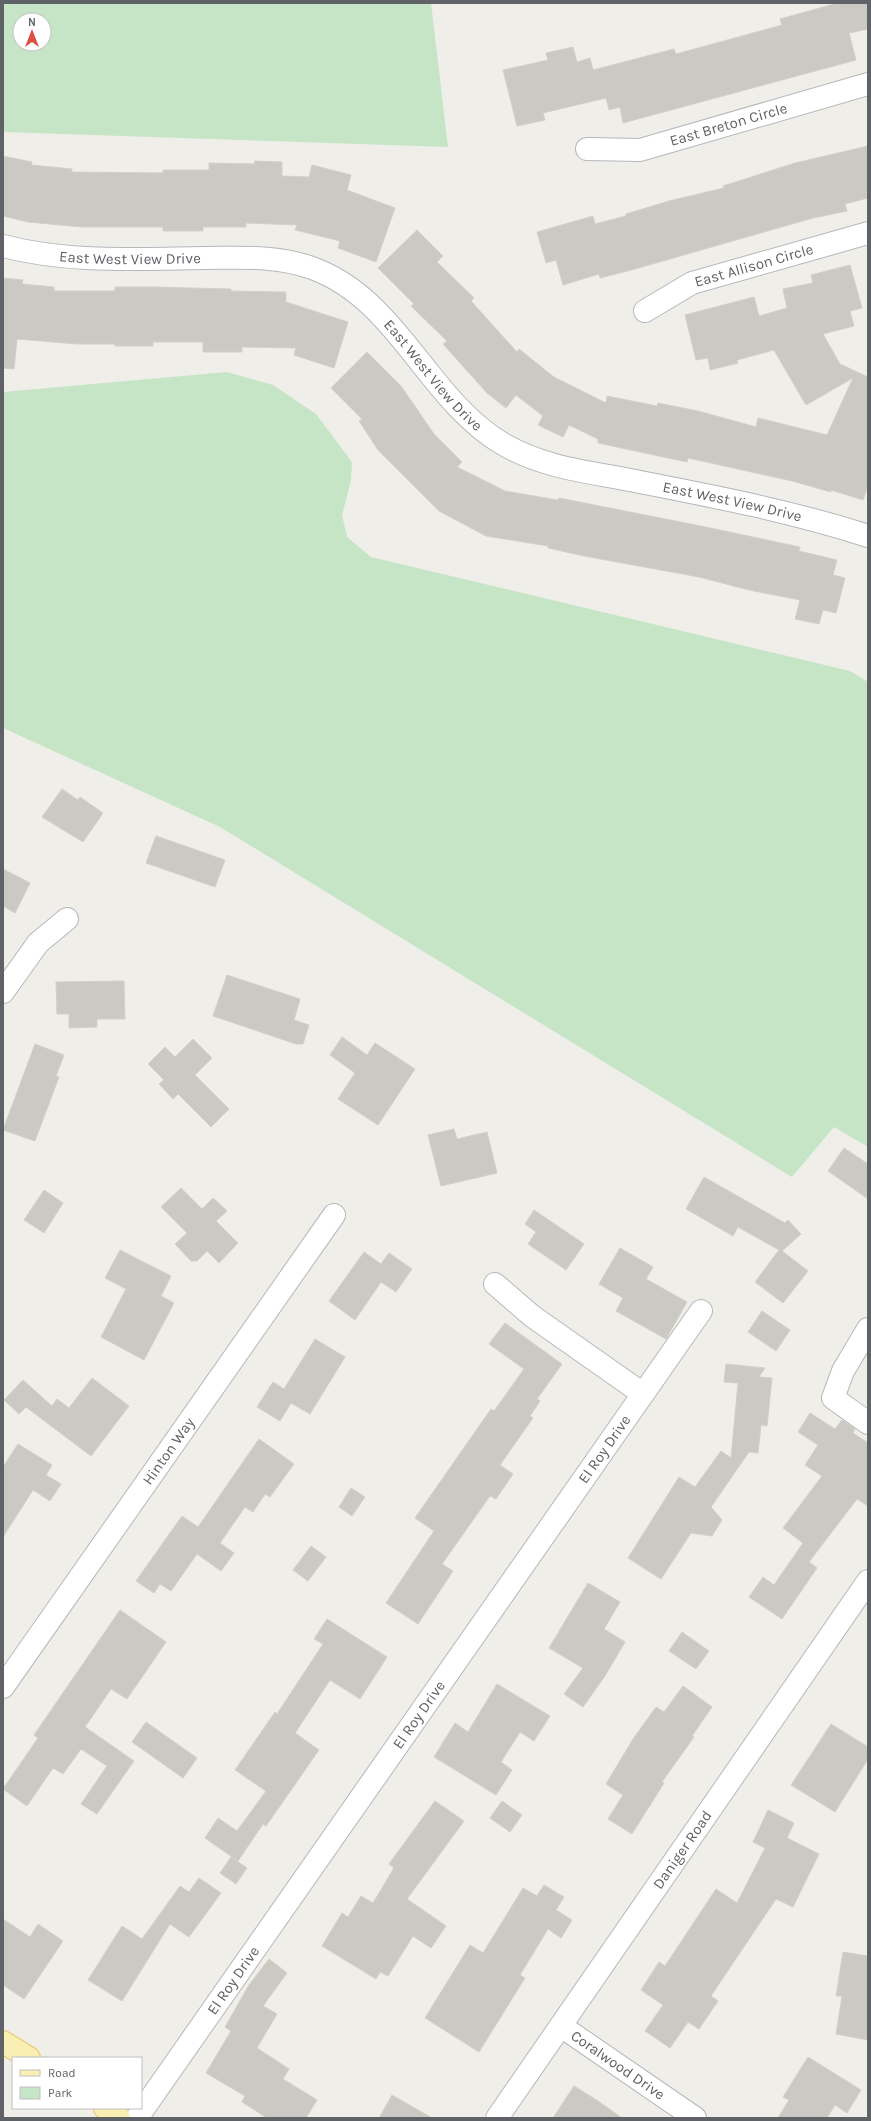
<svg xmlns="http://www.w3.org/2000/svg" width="871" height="2121" font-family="Karla,sans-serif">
	<rect width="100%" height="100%" fill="#f0eee8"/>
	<g fill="#c6e5c7" fill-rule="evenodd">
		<path d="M 3,3 L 431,3 L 448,147 L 3,132 ZM 20,20 L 44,20 L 44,44 L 20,44 Z"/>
		<path d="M 227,372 L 273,385 L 316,414 L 352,462 L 351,481 L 342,515 L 347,537 L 371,557 L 850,671 L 868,682 L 868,1147 L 834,1127 L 792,1177 L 220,827 L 3,728 L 3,392 Z"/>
	</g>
	<g fill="#cbc9c4" stroke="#d4d0c6">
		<path d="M 838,3 L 868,3 L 868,29 L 849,33 L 856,60 L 623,123 L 620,107 L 609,110 L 606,98 L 543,113 L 545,120 L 517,126 L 503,70 L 548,60 L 546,53 L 573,47 L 577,62 L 590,58 L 593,70 L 674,49 L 676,54 L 782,25 L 780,19 Z"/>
		<path d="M 868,146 L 868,198 L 845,204 L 847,211 L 813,218 L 635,269 L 600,278 L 599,274 L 563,285 L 556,260 L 546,263 L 537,232 L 593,216 L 595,224 L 626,216 L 626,214 L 669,201 L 724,188 L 723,186 L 795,163 Z"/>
		<path d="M 3,156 L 32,162 L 31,165 L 72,169 L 72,172 L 163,173 L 163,170 L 209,170 L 209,163 L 254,164 L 255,161 L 282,162 L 282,176 L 309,177 L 312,165 L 351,175 L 347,190 L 395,208 L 376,262 L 338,248 L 340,241 L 295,230 L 297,225 L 246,223 L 246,227 L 203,227 L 203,231 L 163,231 L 163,227 L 82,227 L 28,222 L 3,216 Z"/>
		<path d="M 417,230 L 443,256 L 437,262 L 474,298 L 471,301 L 517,352 L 519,349 L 554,377 L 606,403 L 607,396 L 657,406 L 658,403 L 698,411 L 756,427 L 758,418 L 827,435 L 853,378 L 806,405 L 774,350 L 737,360 L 738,363 L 710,370 L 708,358 L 696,360 L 685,315 L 754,297 L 759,316 L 787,308 L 783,289 L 813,283 L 811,275 L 850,265 L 862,308 L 850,311 L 854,326 L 823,334 L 840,364 L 868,377 L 868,486 L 863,500 L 831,490 L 831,492 L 792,481 L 688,458 L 687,462 L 598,443 L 598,439 L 569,425 L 563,437 L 538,425 L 543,416 L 516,395 L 506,408 L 487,393 L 443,344 L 447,341 L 411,306 L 414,304 L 378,268 Z"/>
		<path d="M 3,278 L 23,280 L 22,284 L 54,287 L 54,291 L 115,291 L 115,287 L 153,287 L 231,289 L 231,291 L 286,292 L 286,302 L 348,322 L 334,368 L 294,355 L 296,348 L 242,347 L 242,352 L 203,352 L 203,342 L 153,342 L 153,346 L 115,346 L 115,344 L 77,344 L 17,339 L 14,369 L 3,368 Z"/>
		<path d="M 367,352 L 401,386 L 434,434 L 462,462 L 457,467 L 505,491 L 558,500 L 559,498 L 701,526 L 800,547 L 799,551 L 837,560 L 833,575 L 845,578 L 836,613 L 823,610 L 819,624 L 795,619 L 800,600 L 749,590 L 699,577 L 584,556 L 548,548 L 548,546 L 486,536 L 439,511 L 378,450 L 359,421 L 362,419 L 331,388 Z"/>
		<path d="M 62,789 L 78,800 L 80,797 L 103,813 L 83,842 L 42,817 Z"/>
		<path d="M 156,836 L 225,860 L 215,887 L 146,863 Z"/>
		<path d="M 3,869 L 30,883 L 15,913 L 3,906 Z"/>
		<path d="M 227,975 L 300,999 L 294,1020 L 309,1025 L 303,1044 L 296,1044 L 213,1016 Z"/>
		<path d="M 124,981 L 125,1019 L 97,1019 L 97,1027 L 69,1028 L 69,1014 L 57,1014 L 56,982 Z"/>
		<path d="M 342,1037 L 367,1055 L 375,1043 L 415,1069 L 378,1125 L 338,1099 L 355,1073 L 330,1055 Z"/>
		<path d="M 193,1039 L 212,1058 L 195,1075 L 229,1109 L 211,1127 L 178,1094 L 173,1099 L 159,1084 L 164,1080 L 148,1064 L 165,1047 L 175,1057 Z"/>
		<path d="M 35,1044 L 64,1055 L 56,1076 L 59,1077 L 35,1141 L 3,1130 Z"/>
		<path d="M 454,1129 L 457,1139 L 487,1132 L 497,1173 L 441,1186 L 428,1135 Z"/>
		<path d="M 844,1148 L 868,1164 L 868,1199 L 828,1171 Z"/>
		<path d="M 704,1177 L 785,1223 L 788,1220 L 801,1234 L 782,1251 L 808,1271 L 783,1303 L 755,1282 L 779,1250 L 738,1227 L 733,1236 L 686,1209 Z"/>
		<path d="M 181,1188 L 202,1209 L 213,1198 L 227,1211 L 216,1221 L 238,1243 L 219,1263 L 207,1251 L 197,1261 L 191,1261 L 175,1244 L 187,1233 L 161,1207 Z"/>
		<path d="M 44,1190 L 63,1203 L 44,1233 L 24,1220 Z"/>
		<path d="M 534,1210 L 584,1244 L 566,1270 L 528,1244 L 536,1232 L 525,1224 Z"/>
		<path d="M 620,1248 L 653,1267 L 646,1279 L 687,1302 L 666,1339 L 616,1311 L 623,1298 L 599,1284 Z"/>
		<path d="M 120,1250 L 171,1276 L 161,1296 L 174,1303 L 144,1360 L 101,1337 L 126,1289 L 105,1278 Z"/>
		<path d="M 364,1252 L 381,1264 L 389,1253 L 412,1269 L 396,1292 L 381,1282 L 355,1320 L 329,1301 Z"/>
		<path d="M 762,1311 L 790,1330 L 776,1351 L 748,1332 Z"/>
		<path d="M 505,1323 L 562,1364 L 537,1399 L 540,1401 L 530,1416 L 533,1418 L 500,1465 L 513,1474 L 496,1499 L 490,1496 L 442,1564 L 453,1571 L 418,1624 L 386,1603 L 434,1531 L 415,1518 L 491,1409 L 494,1411 L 524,1369 L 489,1344 Z"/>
		<path d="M 315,1339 L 345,1357 L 310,1414 L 291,1403 L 280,1421 L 257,1407 L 273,1382 L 284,1389 Z"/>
		<path d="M 726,1364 L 765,1368 L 759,1377 L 772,1378 L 767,1426 L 761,1425 L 758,1453 L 749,1452 L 711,1507 L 722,1520 L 712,1536 L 691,1533 L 661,1579 L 628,1558 L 679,1477 L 695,1487 L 721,1451 L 731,1458 L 738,1383 L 724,1382 Z"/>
		<path d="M 92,1378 L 129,1406 L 91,1456 L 26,1407 L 19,1414 L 4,1400 L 23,1380 L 52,1406 L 57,1399 L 69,1408 Z"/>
		<path d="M 810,1413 L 835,1429 L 842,1420 L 855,1429 L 853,1433 L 868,1443 L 868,1506 L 857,1499 L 809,1562 L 817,1568 L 782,1619 L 749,1597 L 763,1577 L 774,1585 L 803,1543 L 783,1528 L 822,1476 L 805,1465 L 818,1445 L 798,1432 Z"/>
		<path d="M 259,1439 L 294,1464 L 270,1497 L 265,1494 L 253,1512 L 245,1507 L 220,1543 L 234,1553 L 221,1571 L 197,1554 L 171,1591 L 160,1584 L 154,1593 L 136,1581 L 182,1516 L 198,1527 Z"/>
		<path d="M 18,1444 L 52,1465 L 46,1475 L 61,1484 L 50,1501 L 33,1490 L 3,1537 L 3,1467 Z"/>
		<path d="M 351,1488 L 365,1497 L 352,1516 L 339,1507 Z"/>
		<path d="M 311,1546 L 326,1557 L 308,1581 L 293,1570 Z"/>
		<path d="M 588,1583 L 620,1602 L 604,1629 L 625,1642 L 605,1676 L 583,1707 L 564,1694 L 583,1668 L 549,1648 Z"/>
		<path d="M 120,1610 L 166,1642 L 127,1699 L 111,1689 L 85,1727 L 134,1761 L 97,1814 L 81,1804 L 107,1766 L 81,1749 L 63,1774 L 53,1768 L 27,1806 L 3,1789 L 38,1738 L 34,1735 Z"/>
		<path d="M 327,1619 L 387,1657 L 360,1699 L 330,1680 L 295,1733 L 319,1750 L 266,1826 L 263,1824 L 238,1861 L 205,1838 L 218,1818 L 237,1831 L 266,1791 L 235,1770 L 275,1712 L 277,1714 L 323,1644 L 314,1639 Z"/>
		<path d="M 682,1632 L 709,1651 L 696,1669 L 669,1651 Z"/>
		<path d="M 497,1684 L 550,1716 L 534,1741 L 520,1732 L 501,1762 L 512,1770 L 496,1795 L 434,1757 L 455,1723 L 468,1732 Z"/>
		<path d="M 683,1686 L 712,1707 L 692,1736 L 694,1737 L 662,1782 L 664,1783 L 632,1834 L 608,1819 L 623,1795 L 606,1784 L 633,1739 L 656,1707 L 664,1712 Z"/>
		<path d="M 146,1722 L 197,1758 L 183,1778 L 132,1742 Z"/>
		<path d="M 831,1724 L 868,1747 L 868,1759 L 835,1812 L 791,1785 Z"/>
		<path d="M 435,1801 L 464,1821 L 407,1899 L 446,1926 L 431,1948 L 413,1936 L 388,1976 L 380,1972 L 376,1979 L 322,1946 L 342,1913 L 348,1917 L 361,1896 L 373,1903 L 394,1868 L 389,1864 Z"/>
		<path d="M 502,1801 L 522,1815 L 510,1832 L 490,1818 Z"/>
		<path d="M 768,1810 L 794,1823 L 787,1838 L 819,1854 L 793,1907 L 776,1899 L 711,1996 L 718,2001 L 699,2029 L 688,2022 L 670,2048 L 645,2031 L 663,2005 L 641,1990 L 659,1962 L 665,1966 L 716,1889 L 737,1903 L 765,1848 L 753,1842 Z"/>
		<path d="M 231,1857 L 247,1868 L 236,1884 L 220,1873 Z"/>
		<path d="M 199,1878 L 221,1893 L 189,1937 L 170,1924 L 122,2001 L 88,1980 L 122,1926 L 142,1939 L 180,1886 L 189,1892 Z"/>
		<path d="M 544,1885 L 564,1897 L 556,1910 L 572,1920 L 561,1938 L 548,1929 L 520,1975 L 525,1978 L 479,2052 L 425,2018 L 470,1945 L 483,1953 L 523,1888 L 537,1896 Z"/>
		<path d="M 3,1919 L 30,1937 L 38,1924 L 63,1941 L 24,1999 L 3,1985 Z"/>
		<path d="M 843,1952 L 868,1956 L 868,2040 L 836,2034 L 842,1996 L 836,1996 Z"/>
		<path d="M 269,1959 L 287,1973 L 263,2006 L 277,2014 L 257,2048 L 289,2069 L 283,2079 L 317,2100 L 306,2118 L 267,2118 L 242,2102 L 245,2096 L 206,2073 L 231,2031 L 225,2027 L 249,1985 Z"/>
		<path d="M 808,2057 L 861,2090 L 847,2113 L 835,2105 L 827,2118 L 778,2118 L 789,2100 L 783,2097 Z"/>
		<path d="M 574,2086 L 598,2101 L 622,2118 L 553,2118 Z"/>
		<path d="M 392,2095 L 432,2118 L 379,2118 Z"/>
	</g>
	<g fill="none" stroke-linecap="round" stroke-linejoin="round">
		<defs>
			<g id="minor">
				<path id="s1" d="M 587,149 L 640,150 L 868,84"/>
				<path id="s2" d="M 3,246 C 69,263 135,259 203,258 C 239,258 277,255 312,268 C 398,299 427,399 503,444 C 546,469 592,472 640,482 C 717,497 794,512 868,536"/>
				<path id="s3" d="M 645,311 L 692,283 L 868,233"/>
				<path d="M 3,992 L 38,943 L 67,919"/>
				<path d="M 495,1284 L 532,1316 L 643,1394"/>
				<path d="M 868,1329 L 843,1371 L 833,1398 L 868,1423"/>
				<path id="s4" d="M 3,1687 L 334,1215"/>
				<path id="s5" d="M 561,2026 L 695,2118"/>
				<path id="s6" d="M 137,2118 L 701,1311"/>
				<path id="s7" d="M 497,2118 L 868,1581"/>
			</g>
			<g id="major">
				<path d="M 3,2042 L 29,2058"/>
				<path d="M 105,2108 L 119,2118"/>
			</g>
		</defs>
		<use href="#minor" stroke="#b5b7bb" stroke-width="24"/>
		<use href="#major" stroke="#e7c769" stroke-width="24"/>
		<use href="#minor" stroke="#fff" stroke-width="22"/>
		<use href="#major" stroke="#f9efb3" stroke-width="22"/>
	</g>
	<g text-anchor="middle" stroke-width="3" stroke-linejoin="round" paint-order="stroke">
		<g font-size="15" fill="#5f6266" stroke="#fff">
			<text dy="5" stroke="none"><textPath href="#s1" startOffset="145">East Breton Circle</textPath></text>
			<text dy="5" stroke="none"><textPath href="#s2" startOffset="128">East West View Drive</textPath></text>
			<text dy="5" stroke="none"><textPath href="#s3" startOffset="119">East Allison Circle</textPath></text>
			<text dy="5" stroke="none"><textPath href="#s2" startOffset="475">East West View Drive</textPath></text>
			<text dy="5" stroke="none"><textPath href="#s2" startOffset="811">East West View Drive</textPath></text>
			<text dy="5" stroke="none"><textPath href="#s6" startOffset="816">El Roy Drive</textPath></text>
			<text dy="5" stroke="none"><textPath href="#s4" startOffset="288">Hinton Way</textPath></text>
			<text dy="5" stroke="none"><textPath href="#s6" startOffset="492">El Roy Drive</textPath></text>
			<text dy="5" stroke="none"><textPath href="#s7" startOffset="326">Daniger Road</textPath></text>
			<text dy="5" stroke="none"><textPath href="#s6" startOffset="168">El Roy Drive</textPath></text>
			<text dy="5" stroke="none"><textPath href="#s5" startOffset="69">Coralwood Drive</textPath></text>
		</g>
	</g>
	<rect width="871" height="2121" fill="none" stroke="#5f6266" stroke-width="8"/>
	<rect x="12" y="2057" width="130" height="52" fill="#ffffff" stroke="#bfc0c2"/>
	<rect x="20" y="2070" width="20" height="6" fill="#f9efb3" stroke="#bfc0c2"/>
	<text x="48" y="2077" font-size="12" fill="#5f6266">Road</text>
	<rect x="20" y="2087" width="20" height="12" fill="#c6e5c7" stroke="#bfc0c2"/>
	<text x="48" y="2097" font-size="12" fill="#5f6266">Park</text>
	<g transform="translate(32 32)"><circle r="19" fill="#ffffff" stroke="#bfc0c2"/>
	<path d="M0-3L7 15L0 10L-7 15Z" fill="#dd5040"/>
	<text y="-6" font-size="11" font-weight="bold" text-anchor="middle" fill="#5f6266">N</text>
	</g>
</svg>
